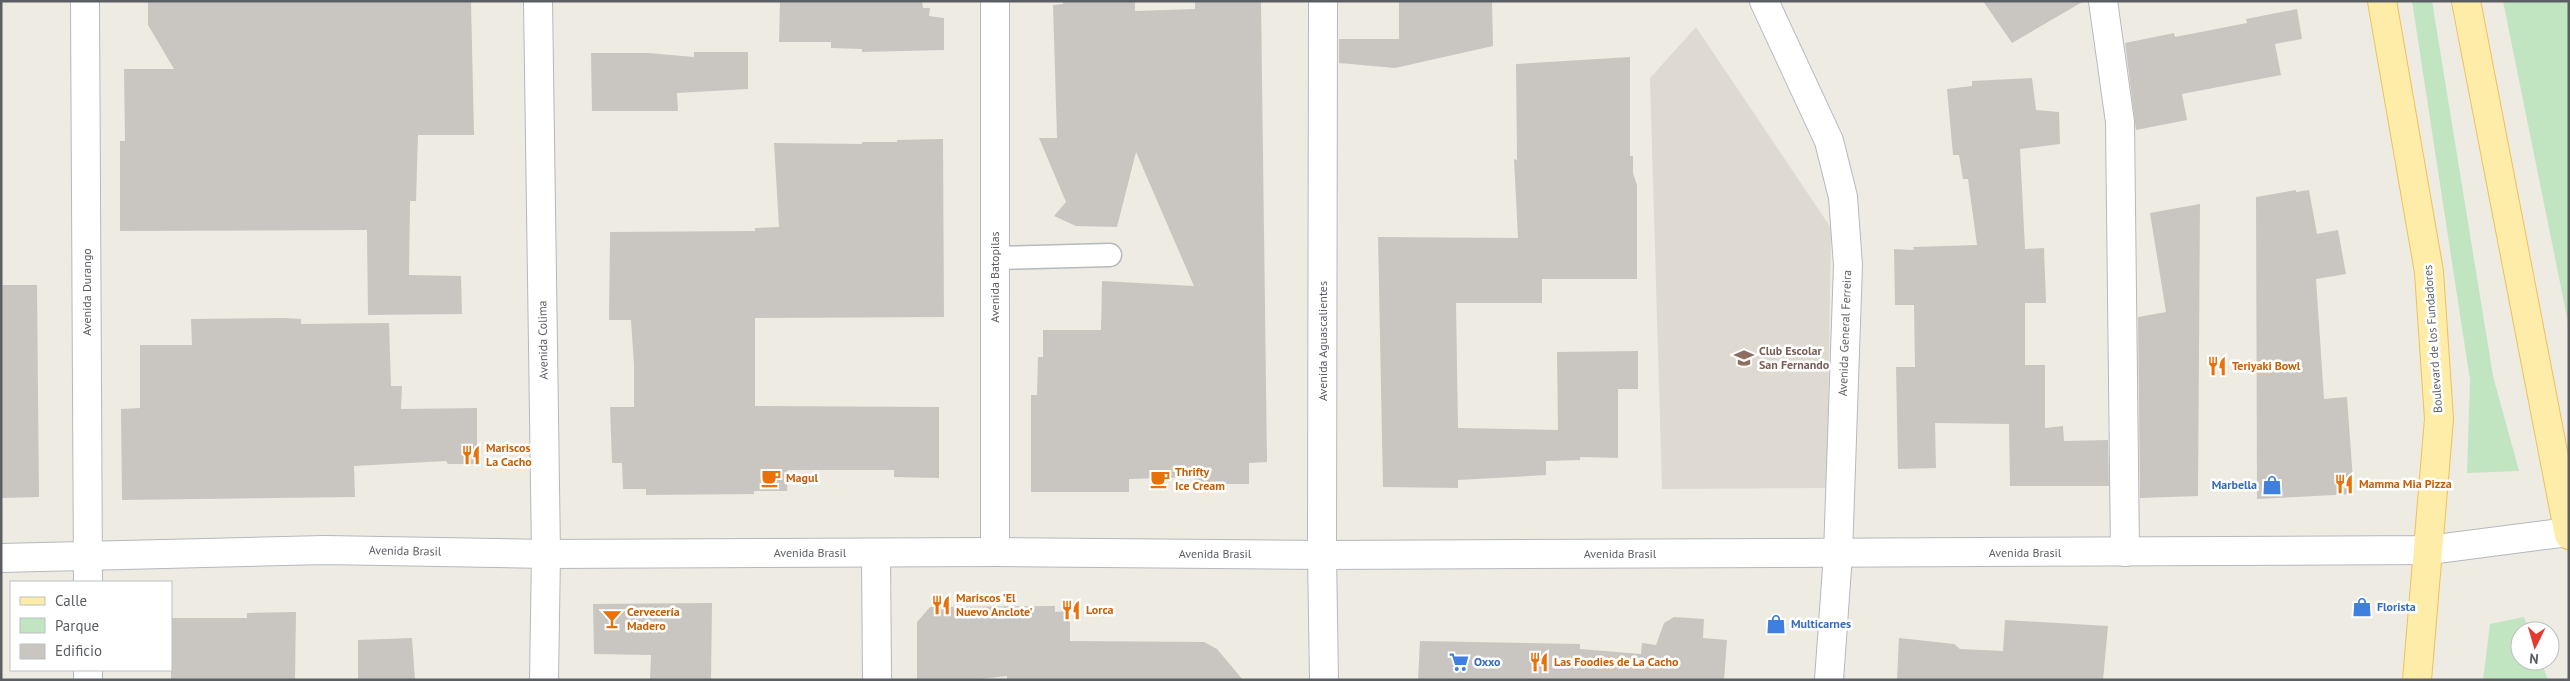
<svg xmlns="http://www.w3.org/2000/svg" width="2570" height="681" font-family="'PT Sans',sans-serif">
	<rect width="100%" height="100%" fill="#eeebe3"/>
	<path fill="#dedad1" d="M 1696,27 L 1831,228 L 1827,488 L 1662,489 L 1650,78 Z"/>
	<g fill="#c1e5c0">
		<path d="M 2412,1 L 2432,1 L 2493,376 L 2519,471 L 2467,473 L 2470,380 Z"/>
		<path d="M 2503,1 L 2569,1 L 2569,327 Z"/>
		<path d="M 2524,617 L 2529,631 L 2520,631 L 2520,661 L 2541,661 L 2548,680 L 2483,680 L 2490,624 Z"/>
	</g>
	<g fill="#c9c6c1">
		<path d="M 148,1 L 471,1 L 474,135 L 418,135 L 416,201 L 410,201 L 409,275 L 461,276 L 462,314 L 368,315 L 367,230 L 120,231 L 120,141 L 125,141 L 124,69 L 174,69 L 148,25 Z"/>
		<path d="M 780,1 L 922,1 L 923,8 L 930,8 L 929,16 L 944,18 L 944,50 L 862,52 L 862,49 L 831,48 L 831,42 L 779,42 Z"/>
		<path d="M 1063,1 L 1135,1 L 1135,11 L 1195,9 L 1195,1 L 1261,1 L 1267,462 L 1249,463 L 1249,484 L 1195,484 L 1195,477 L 1129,479 L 1129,492 L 1031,492 L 1031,395 L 1037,395 L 1038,357 L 1043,357 L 1043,330 L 1101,330 L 1102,281 L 1194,286 L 1136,152 L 1117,227 L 1076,226 L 1054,216 L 1066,202 L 1039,138 L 1057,138 L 1053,5 L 1063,4 Z"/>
		<path d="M 1399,1 L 1492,1 L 1493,46 L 1395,68 L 1339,63 L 1339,39 L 1399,39 Z"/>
		<path d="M 1983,1 L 2084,1 L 2012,43 Z"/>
		<path d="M 2297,9 L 2302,39 L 2275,44 L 2281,75 L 2182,94 L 2187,120 L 2136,130 L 2125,43 L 2174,33 L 2175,37 L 2247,23 L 2246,19 Z"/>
		<path d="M 694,52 L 748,52 L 748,89 L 677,93 L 678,111 L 592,111 L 591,53 L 648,53 L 694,57 Z"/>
		<path d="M 1630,57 L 1630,156 L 1633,156 L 1633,173 L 1637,185 L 1637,279 L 1542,279 L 1542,303 L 1456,303 L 1458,428 L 1558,430 L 1557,352 L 1638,351 L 1638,389 L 1618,389 L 1618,458 L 1580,457 L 1580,460 L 1546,461 L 1546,475 L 1458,480 L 1458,488 L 1383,487 L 1378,237 L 1518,238 L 1514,159 L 1517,160 L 1516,64 Z"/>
		<path d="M 2032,78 L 2036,110 L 2059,112 L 2060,144 L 2020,149 L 2025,249 L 2044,248 L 2046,303 L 2025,303 L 2025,365 L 2045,365 L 2045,428 L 2063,426 L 2064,441 L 2108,440 L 2109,486 L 2010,486 L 2009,424 L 1935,423 L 1936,468 L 1898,469 L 1896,367 L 1915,367 L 1914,305 L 1895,305 L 1894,249 L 1914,250 L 1913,247 L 1977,245 L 1968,179 L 1963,179 L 1959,155 L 1953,155 L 1947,89 L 1972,86 L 1972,81 Z"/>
		<path d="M 943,139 L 944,317 L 755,318 L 755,406 L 939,407 L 939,478 L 894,477 L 894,470 L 788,470 L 787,491 L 754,491 L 754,494 L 646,495 L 646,489 L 623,489 L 622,463 L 612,463 L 610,407 L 634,407 L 634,365 L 631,320 L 609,320 L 610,232 L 755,231 L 755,228 L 779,227 L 774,143 L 862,144 L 862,142 L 897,142 L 897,140 Z"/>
		<path d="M 2296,190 L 2296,192 L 2309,190 L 2317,234 L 2338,230 L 2346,274 L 2316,279 L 2324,399 L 2347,397 L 2354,494 L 2257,499 L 2256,197 Z"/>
		<path d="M 2200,204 L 2198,496 L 2140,498 L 2138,317 L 2166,312 L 2150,213 Z"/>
		<path d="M 1,285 L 37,285 L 39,497 L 1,498 Z"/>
		<path d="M 284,318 L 301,319 L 301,324 L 389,323 L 391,386 L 402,386 L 401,409 L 477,408 L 477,464 L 448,464 L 446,461 L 354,466 L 355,497 L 122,500 L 121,409 L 140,408 L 140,345 L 192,345 L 191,319 Z"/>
		<path d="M 712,603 L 711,680 L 650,680 L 651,655 L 594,654 L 593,604 Z"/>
		<path d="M 1055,606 L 1055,612 L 1070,611 L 1070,641 L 1204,642 L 1217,649 L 1243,680 L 1007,680 L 1007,676 L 972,680 L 917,680 L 917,622 L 930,607 Z"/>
		<path d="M 296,612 L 295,680 L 171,680 L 171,618 L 247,618 L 247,613 Z"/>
		<path d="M 1674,617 L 1704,619 L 1703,638 L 1727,640 L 1724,680 L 1418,680 L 1420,641 L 1580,644 L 1580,649 L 1641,654 L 1642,643 L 1656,645 L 1664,623 Z"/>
		<path d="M 2005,620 L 2108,626 L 2103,680 L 1897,680 L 1899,638 L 1954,644 L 1960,649 L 2003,651 Z"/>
		<path d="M 412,638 L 415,680 L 358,680 L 358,640 Z"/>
	</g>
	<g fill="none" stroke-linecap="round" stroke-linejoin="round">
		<defs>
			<path id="service" d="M 995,258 L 1110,255"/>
			<g id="minor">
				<path d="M 85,1 L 88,582"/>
				<path d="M 2103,1 L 2120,122 L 2125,552"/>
				<path d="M 995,552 L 995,1"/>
				<path d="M 876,553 L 877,680"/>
				<path d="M 1322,555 L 1323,1"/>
				<path d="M 88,680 L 88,670"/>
			</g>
			<g id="tertiary">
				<path d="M 1764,1 L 1829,141 L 1843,197 L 1848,265 L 1838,554 L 1829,680"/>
				<path d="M 1322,555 L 1324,680"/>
				<path d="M 544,680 L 546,554"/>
			</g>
			<g id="secondary">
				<path d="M 538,1 L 546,554"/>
				<path d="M 1,558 L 325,550 L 546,554 L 995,552 L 1322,555 L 2429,550 L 2569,532"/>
			</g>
			<g id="primary">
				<path d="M 2382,1 L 2429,272 L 2439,419 L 2417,680"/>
				<path d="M 2466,1 L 2569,535"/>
			</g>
		</defs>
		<use href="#service" stroke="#b6b9bd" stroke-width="25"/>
		<use href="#minor" stroke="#b6b9bd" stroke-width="30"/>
		<use href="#tertiary" stroke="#b6b9bd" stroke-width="30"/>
		<use href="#secondary" stroke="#b5b8bd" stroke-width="30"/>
		<use href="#primary" stroke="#eec05c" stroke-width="30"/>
		<use href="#service" stroke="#fff" stroke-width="22"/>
		<use href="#minor" stroke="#fff" stroke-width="28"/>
		<use href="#tertiary" stroke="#fff" stroke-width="28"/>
		<use href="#secondary" stroke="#fff" stroke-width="28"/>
		<use href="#primary" stroke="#fdeda9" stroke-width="28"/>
	</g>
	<defs>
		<symbol id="school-bare" viewBox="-9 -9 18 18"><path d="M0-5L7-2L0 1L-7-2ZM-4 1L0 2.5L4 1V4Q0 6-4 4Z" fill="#8d6e63" stroke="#fff" stroke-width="2.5" paint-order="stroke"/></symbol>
		<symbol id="restaurant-bare" viewBox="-9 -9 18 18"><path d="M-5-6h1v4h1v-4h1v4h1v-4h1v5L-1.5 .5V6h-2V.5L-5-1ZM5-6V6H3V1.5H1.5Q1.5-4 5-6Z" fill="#e8710a" stroke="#fff" stroke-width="2.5" paint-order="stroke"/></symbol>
		<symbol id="cafe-bare" viewBox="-9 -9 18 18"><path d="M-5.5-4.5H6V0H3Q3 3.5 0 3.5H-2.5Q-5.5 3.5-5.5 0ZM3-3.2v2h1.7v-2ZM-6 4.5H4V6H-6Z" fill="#e8710a" stroke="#fff" stroke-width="2.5" paint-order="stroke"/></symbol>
		<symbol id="shop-bare" viewBox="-9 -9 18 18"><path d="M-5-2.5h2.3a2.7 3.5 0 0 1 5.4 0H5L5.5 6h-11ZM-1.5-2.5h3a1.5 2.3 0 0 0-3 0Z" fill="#3f7fe0" stroke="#fff" stroke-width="2.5" paint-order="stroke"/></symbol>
		<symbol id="bar-bare" viewBox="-9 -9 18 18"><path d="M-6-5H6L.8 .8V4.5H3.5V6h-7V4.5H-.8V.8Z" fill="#e8710a" stroke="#fff" stroke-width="2.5" paint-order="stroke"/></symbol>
		<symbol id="supermarket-bare" viewBox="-9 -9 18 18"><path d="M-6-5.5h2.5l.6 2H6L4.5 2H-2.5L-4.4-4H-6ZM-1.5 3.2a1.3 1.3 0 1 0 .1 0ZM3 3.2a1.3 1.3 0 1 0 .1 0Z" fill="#3f7fe0" stroke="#fff" stroke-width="2.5" paint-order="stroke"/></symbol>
	</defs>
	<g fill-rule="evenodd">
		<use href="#school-bare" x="1730" y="344" width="28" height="28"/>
		<use href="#restaurant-bare" x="2203" y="352" width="28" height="28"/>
		<use href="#restaurant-bare" x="457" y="441" width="28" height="28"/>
		<use href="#cafe-bare" x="757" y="464" width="28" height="28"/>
		<use href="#cafe-bare" x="1146" y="465" width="28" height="28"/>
		<use href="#restaurant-bare" x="2330" y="470" width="28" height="28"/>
		<use href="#shop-bare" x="2258" y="471" width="28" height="28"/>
		<use href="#restaurant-bare" x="927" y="591" width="28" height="28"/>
		<use href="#shop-bare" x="2348" y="593" width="28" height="28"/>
		<use href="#restaurant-bare" x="1057" y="596" width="28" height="28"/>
		<use href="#bar-bare" x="598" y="605" width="28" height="28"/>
		<use href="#shop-bare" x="1762" y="610" width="28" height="28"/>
		<use href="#supermarket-bare" x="1445" y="648" width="28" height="28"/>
		<use href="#restaurant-bare" x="1525" y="648" width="28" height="28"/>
	</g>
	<g text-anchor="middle" stroke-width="5" stroke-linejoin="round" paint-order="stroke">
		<g font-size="12" fill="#5b5f64" stroke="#fff">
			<text transform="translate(995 277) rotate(-90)" y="4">Avenida Batopilas</text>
			<text transform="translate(87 292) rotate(-90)" y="4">Avenida Durango</text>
			<text transform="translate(1845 333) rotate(-88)" y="4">Avenida General Ferreira</text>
			<text transform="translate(2433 339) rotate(-94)" y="4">Boulevard de los Fundadores</text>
			<text transform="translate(543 340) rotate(-91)" y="4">Avenida Colima</text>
			<text transform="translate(1323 341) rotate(-90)" y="4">Avenida Aguascalientes</text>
			<text transform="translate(405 551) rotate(1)" y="4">Avenida Brasil</text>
			<text x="810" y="557">Avenida Brasil</text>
			<text x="2025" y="557">Avenida Brasil</text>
			<text x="1215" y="558">Avenida Brasil</text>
			<text x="1620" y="558">Avenida Brasil</text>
		</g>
		<g font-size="12" font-weight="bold" fill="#785e54" stroke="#fff" text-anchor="start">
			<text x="1759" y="355">Club Escolar<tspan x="1759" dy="14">San Fernando</tspan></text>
		</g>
		<g font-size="12" font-weight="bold" fill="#c56008" stroke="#fff" text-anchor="start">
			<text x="2232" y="370">Teriyaki Bowl</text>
			<text x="486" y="452">Mariscos<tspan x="486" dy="14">La Cacho</tspan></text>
			<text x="1175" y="476">Thrifty<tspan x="1175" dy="14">Ice Cream</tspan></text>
			<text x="786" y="482">Magul</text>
			<text x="2359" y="488">Mamma Mia Pizza</text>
			<text x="956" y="602">Mariscos 'El<tspan x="956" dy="14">Nuevo Anclote'</tspan></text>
			<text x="1086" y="614">Lorca</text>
			<text x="627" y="616">Cervecería<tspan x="627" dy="14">Madero</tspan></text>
			<text x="1554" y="666">Las Foodies de La Cacho</text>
		</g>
		<g font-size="12" font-weight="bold" fill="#366cbe" stroke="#fff" text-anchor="start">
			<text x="2257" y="489" text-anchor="end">Marbella</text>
			<text x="2377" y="611">Florista</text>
			<text x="1791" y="628">Multicarnes</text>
			<text x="1474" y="666">Oxxo</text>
		</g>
	</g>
	<rect width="2570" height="681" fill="none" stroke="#5b5f64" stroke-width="5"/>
	<rect x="10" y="581" width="162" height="90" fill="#ffffff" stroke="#bdbfc1"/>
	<rect x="20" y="597" width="25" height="8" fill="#fdeda9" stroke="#bdbfc1"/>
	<text x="55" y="606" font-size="15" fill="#5b5f64">Calle</text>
	<rect x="20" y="618" width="25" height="15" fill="#c1e5c0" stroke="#bdbfc1"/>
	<text x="55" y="631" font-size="15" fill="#5b5f64">Parque</text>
	<rect x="20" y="644" width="25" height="15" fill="#c9c6c1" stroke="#bdbfc1"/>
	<text x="55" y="656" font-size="15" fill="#5b5f64">Edificio</text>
	<g transform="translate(2535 646) rotate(185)"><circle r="24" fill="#ffffff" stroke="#bdbfc1"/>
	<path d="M0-4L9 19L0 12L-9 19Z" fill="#e53a32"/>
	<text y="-8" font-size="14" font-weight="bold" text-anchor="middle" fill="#5b5f64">N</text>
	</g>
</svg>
